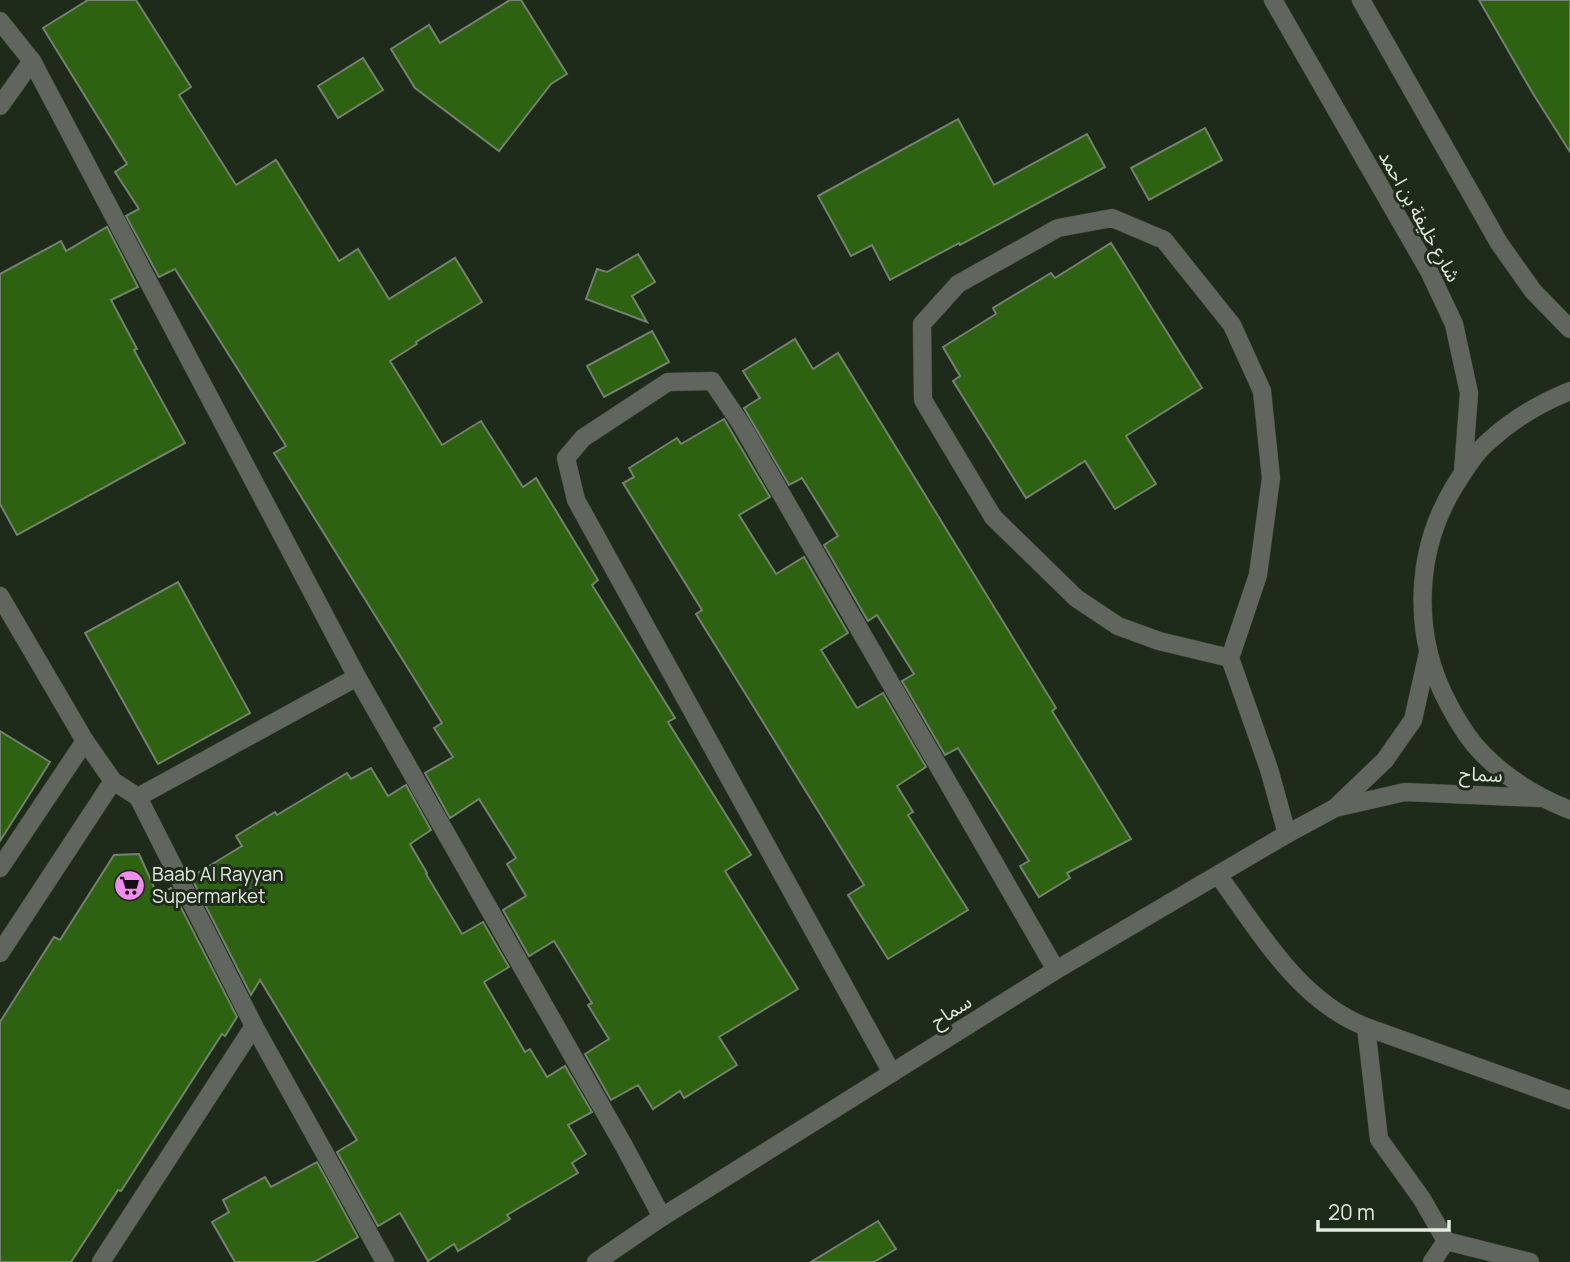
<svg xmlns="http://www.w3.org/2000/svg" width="1570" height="1262" font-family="Manrope,'Noto Sans Arabic',sans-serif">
	<rect width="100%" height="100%" fill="#1f2b1a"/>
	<g fill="#2d6211" stroke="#73816e" stroke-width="2">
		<path d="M 88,0 L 136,0 L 191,87 L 179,95 L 236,185 L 276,160 L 339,261 L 358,249 L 389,299 L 455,258 L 482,302 L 416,342 L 417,344 L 390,361 L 442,445 L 481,421 L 523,487 L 536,478 L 598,580 L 592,585 L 675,718 L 668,722 L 751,855 L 725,871 L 798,989 L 719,1037 L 737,1065 L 684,1098 L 680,1091 L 653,1109 L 638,1085 L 611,1100 L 585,1054 L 609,1039 L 588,1005 L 592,1003 L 554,941 L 529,956 L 503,910 L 526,896 L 507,864 L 516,858 L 479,799 L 450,818 L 425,773 L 453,757 L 434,728 L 442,723 L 274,453 L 286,446 L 175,269 L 159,277 L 126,216 L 139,209 L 115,172 L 127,164 L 43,28 Z"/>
		<path d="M 510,0 L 521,0 L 567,74 L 551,84 L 499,151 L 415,88 L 391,49 L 429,25 L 440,43 Z"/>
		<path d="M 1479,0 L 1570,0 L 1570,152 L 1532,92 Z"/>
		<path d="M 363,58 L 383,90 L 338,118 L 318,86 Z"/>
		<path d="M 958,119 L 994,185 L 1087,134 L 1105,167 L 960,245 L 959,243 L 890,280 L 872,245 L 851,256 L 818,196 Z"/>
		<path d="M 1205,128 L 1222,160 L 1149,200 L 1131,168 Z"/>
		<path d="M 107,227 L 138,287 L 111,300 L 137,349 L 134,350 L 185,443 L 17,535 L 0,504 L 0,274 L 61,241 L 66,251 Z"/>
		<path d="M 1111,243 L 1202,388 L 1126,436 L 1156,484 L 1115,509 L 1085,461 L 1026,498 L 953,381 L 960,376 L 943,347 L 996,314 L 993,308 L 1051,273 L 1055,278 Z"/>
		<path d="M 638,254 L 655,282 L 632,296 L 647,322 L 586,299 L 597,269 L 607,272 Z"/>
		<path d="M 652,331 L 669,362 L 604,397 L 587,366 Z"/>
		<path d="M 795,339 L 813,369 L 838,353 L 1056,708 L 1052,711 L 1131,839 L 1067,873 L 1070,878 L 1039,897 L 1020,866 L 1029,861 L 958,748 L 945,755 L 902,681 L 914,674 L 877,615 L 868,621 L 824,545 L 838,536 L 802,478 L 789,485 L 744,408 L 760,398 L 743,371 Z"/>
		<path d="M 724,419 L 770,497 L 739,515 L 776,574 L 804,557 L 848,633 L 821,650 L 857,708 L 883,693 L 926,767 L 897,786 L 913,812 L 908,815 L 968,910 L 888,959 L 848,895 L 864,885 L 696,614 L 702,610 L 623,483 L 634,477 L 629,468 L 677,438 L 681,444 Z"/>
		<path d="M 178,582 L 250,713 L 158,764 L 85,633 Z"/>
		<path d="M 0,731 L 50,762 L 0,841 Z"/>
		<path d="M 371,768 L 388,796 L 406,785 L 431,830 L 410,844 L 427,873 L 426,874 L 462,934 L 483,922 L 509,967 L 484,982 L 525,1052 L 530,1049 L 547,1077 L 565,1066 L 592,1112 L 568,1125 L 586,1154 L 572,1163 L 578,1173 L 507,1215 L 510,1219 L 458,1251 L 454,1244 L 428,1261 L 400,1213 L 378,1226 L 337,1152 L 357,1140 L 260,980 L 251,995 L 191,877 L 242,846 L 236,836 L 275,812 L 277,815 L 347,773 L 351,779 Z"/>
		<path d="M 139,854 L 158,896 L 171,888 L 237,1017 L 225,1036 L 222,1034 L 121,1191 L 118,1190 L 71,1262 L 0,1262 L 0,1022 L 54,937 L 60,940 L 114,855 Z"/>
		<path d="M 317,1162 L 358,1237 L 314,1262 L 235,1262 L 212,1222 L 229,1212 L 223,1200 L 265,1177 L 271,1187 Z"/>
		<path d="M 878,1221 L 896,1249 L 874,1262 L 811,1262 Z"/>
	</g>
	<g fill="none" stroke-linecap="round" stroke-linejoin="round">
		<defs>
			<g id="service">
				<path d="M 1218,875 C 1260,932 1298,1000 1366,1027 L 1570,1100"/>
				<path d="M 1366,1027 L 1379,1139 L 1422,1199 L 1446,1241 L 1530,1262"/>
				<path d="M 1432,1262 L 1446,1241"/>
			</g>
			<g id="minor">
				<path d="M 0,21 L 32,61 L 357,677 L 624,1146 L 662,1217"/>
				<path d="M 0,106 L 32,61"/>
				<path d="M 1570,391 C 1540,403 1513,419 1489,441 C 1475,453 1464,471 1454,487 C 1414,553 1412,637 1449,705 C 1458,722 1468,739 1482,753 C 1507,779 1537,797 1570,810"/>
				<path d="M 0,596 L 85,741 L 113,781 L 138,797"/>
				<path d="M 1230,658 L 1159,641 L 1118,626 L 1076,598 L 993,517 L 923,400 L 922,324 L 958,284 L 1058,228 L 1112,218 L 1164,240 L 1232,325 L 1262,391 L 1271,478 L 1258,575 L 1230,658 L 1269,769 L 1287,834"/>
				<path d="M 357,677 L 138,797 L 254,1026 L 385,1262"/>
				<path d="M 1335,808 L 1405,792 L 1540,798"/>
				<path d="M 0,868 L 85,741"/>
				<path d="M 0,953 L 113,781"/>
				<path d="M 892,1073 L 576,500 L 566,458 L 583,438 L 668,382 L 712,381 L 741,424 L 1056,970"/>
				<path d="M 101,1262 L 254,1026"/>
				<path d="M 596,1262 L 662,1217 L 1056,970 L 1287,834 L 1335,808 L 1385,760 L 1413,720 L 1428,653"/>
			</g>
			<g id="tertiary">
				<path d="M 1273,0 L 1429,271 L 1454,324 L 1469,393 L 1463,472"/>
				<path d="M 1361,0 L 1499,243 L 1533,291 L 1570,329"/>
			</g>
		</defs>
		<use href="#service" stroke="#3a4636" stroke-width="19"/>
		<use href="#minor" stroke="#3a4636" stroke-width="19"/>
		<use href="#tertiary" stroke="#3a4636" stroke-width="19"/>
		<use href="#service" stroke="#60665e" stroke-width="18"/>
		<use href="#minor" stroke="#60665e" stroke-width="18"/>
		<use href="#tertiary" stroke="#60665e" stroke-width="18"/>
	</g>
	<defs>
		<symbol id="supermarket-disc" viewBox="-11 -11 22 22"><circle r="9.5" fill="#f489f0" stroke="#1f2b1a"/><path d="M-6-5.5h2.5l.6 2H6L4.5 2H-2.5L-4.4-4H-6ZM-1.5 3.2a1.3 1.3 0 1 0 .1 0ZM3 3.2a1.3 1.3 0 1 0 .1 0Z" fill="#111"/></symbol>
	</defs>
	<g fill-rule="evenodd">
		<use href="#supermarket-disc" x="112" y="868" width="35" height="35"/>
	</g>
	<g text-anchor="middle" stroke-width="6" stroke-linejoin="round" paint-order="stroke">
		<g font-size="19" fill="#e3ebe0" stroke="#1f2b1a">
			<text transform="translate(1420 216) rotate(61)" y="7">شارع خليفة بن احمد</text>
			<text transform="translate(1481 774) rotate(3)" y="7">سماح</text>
			<text transform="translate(951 1011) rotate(-32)" y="7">سماح</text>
		</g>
		<g font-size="19" fill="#e3ebe0" stroke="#1f2b1a" text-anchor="start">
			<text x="152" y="881">Baab Al Rayyan<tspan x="152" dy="22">Supermarket</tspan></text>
		</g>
	</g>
	<path d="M1318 1220v10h131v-10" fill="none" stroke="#e3ebe0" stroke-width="3.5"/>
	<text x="1328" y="1220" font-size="21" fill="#e3ebe0" stroke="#1f2b1a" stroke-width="5" paint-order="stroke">20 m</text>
</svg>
